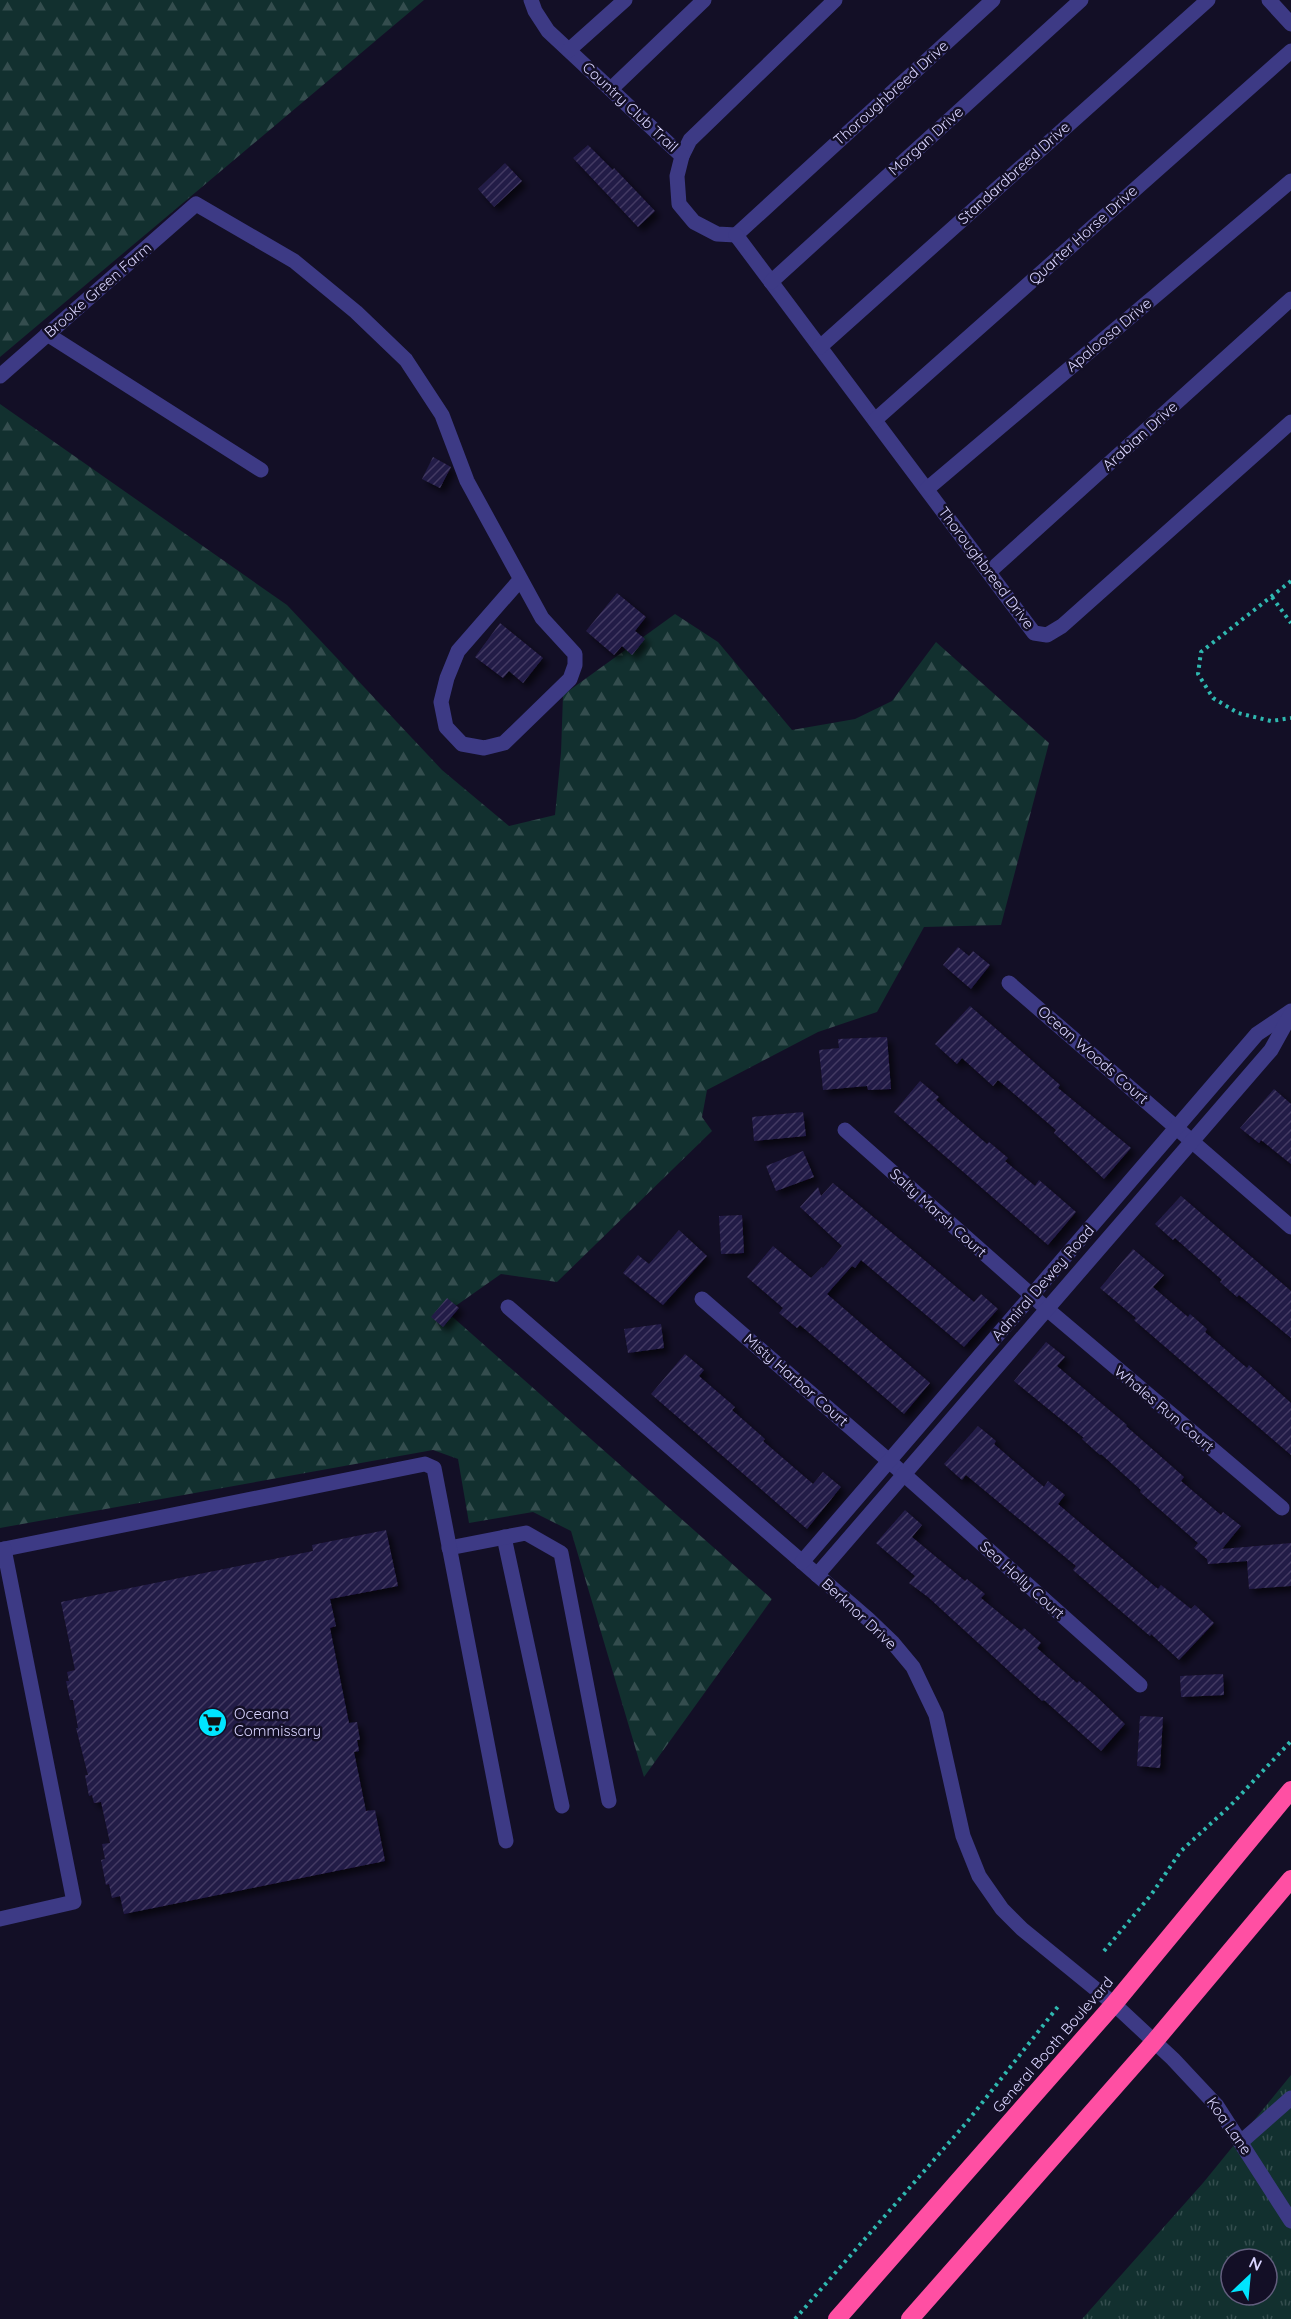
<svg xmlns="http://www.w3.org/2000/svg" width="1291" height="2319" font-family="Quicksand,sans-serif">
	<defs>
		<pattern id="forest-firs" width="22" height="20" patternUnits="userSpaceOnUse" patternTransform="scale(1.5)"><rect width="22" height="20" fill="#12302f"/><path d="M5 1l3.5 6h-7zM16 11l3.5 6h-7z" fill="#344d4e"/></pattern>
		<pattern id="park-tufts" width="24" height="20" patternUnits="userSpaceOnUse" patternTransform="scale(1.5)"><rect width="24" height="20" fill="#12302f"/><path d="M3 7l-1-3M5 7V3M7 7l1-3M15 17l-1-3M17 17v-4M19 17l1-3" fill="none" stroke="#344d4e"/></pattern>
		<pattern id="building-hatch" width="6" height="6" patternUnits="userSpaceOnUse" patternTransform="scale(1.5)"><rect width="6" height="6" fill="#241b47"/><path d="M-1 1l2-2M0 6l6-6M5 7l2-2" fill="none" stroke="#433b63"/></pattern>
		<filter id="shadow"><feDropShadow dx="5" dy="5" stdDeviation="3" flood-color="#0009"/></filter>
	</defs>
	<rect width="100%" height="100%" fill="#130f26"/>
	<g fill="url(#forest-firs)">
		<path d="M 0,0 L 424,0 L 0,357 Z"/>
		<path d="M 0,404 L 287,605 L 442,770 L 509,826 L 555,815 L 561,753 L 563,695 L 675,614 L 718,642 L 792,730 L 855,719 L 892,701 L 936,642 L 1049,743 L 1001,925 L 924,927 L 877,1012 L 818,1032 L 707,1090 L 702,1117 L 712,1131 L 557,1282 L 501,1274 L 447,1312 L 772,1599 L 644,1777 L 571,1531 L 533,1512 L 469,1523 L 458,1459 L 433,1450 L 0,1528 Z"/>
	</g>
	<path fill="url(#park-tufts)" fill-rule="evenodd" d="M 1291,2075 L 1291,2319 L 1082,2319 L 1203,2183 ZM 1231,2259 L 1267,2259 L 1267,2295 L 1231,2295 Z"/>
	<g fill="url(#building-hatch)" filter="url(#shadow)">
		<path d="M 588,145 L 613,170 L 614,168 L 655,211 L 638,227 L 573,158 Z"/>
		<path d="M 505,163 L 522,181 L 494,207 L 478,189 Z"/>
		<path d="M 433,457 L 451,467 L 440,488 L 422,479 Z"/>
		<path d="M 617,593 L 646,617 L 635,631 L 645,639 L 632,655 L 622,646 L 614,655 L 586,631 Z"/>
		<path d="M 500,623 L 543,658 L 523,683 L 509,671 L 503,678 L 475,657 Z"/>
		<path d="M 958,947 L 969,956 L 973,951 L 990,965 L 971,989 L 943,965 Z"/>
		<path d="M 970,1006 L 1060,1085 L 1058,1088 L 1131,1148 L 1104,1179 L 1054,1133 L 1056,1130 L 998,1080 L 993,1086 L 962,1058 L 957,1064 L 935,1044 Z"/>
		<path d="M 887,1037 L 891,1089 L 868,1090 L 867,1086 L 823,1090 L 819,1050 L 839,1048 L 838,1039 Z"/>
		<path d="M 920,1081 L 939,1097 L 936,1100 L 987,1144 L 989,1142 L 1008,1158 L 1005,1161 L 1035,1186 L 1039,1180 L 1076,1212 L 1048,1245 L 894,1112 Z"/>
		<path d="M 1274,1089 L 1291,1104 L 1291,1164 L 1261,1140 L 1259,1143 L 1240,1128 Z"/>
		<path d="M 803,1112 L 806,1136 L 754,1141 L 752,1117 Z"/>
		<path d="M 803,1151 L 814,1177 L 776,1191 L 766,1166 Z"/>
		<path d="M 833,1183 L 974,1302 L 981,1294 L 998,1309 L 964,1347 L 861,1260 L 855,1268 L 852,1266 L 827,1294 L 930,1383 L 904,1414 L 800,1325 L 797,1328 L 779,1313 L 783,1308 L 747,1277 L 773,1246 L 811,1278 L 822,1267 L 823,1268 L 842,1246 L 800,1207 L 818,1187 L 821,1196 Z"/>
		<path d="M 1181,1196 L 1291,1291 L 1291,1338 L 1239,1295 L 1237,1297 L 1220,1282 L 1222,1280 L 1175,1238 L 1173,1240 L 1155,1224 Z"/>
		<path d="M 742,1215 L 744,1253 L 721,1254 L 719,1216 Z"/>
		<path d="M 679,1230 L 707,1256 L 663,1305 L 623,1273 L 638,1255 L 649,1264 Z"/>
		<path d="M 1133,1249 L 1164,1275 L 1153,1287 L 1188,1317 L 1190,1314 L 1207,1329 L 1205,1332 L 1247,1368 L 1249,1365 L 1291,1403 L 1291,1455 L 1134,1320 L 1136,1318 L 1100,1288 Z"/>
		<path d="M 447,1298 L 459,1308 L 443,1327 L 431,1317 Z"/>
		<path d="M 661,1324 L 664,1348 L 628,1353 L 624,1329 Z"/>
		<path d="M 1046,1342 L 1065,1357 L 1057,1366 L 1127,1425 L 1126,1426 L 1184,1477 L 1181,1481 L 1221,1515 L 1223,1512 L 1241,1526 L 1222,1549 L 1291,1543 L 1291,1586 L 1249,1589 L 1247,1561 L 1208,1564 L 1207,1559 L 1194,1548 L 1198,1543 L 1140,1492 L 1141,1490 L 1101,1454 L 1100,1455 L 1082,1439 L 1084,1438 L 1014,1381 Z"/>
		<path d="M 685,1354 L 704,1370 L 699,1376 L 735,1407 L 732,1410 L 765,1439 L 763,1441 L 813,1484 L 823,1472 L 841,1487 L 807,1529 L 651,1394 Z"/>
		<path d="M 978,1426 L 996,1441 L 994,1444 L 1044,1487 L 1048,1481 L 1065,1495 L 1058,1504 L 1158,1589 L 1161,1585 L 1191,1609 L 1195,1605 L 1214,1623 L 1179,1660 L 1151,1634 L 1150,1636 L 1073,1570 L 1076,1566 L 966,1475 L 962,1480 L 944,1464 Z"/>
		<path d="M 905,1510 L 922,1525 L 912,1537 L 965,1581 L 967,1579 L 985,1594 L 981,1598 L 1021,1631 L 1024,1628 L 1041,1643 L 1037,1648 L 1077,1683 L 1079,1681 L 1096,1696 L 1125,1724 L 1101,1751 L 1044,1700 L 1042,1701 L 928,1597 L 909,1583 L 915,1576 L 876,1543 Z"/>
		<path d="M 386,1530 L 398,1586 L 330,1599 L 336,1626 L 330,1628 L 349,1723 L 357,1722 L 360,1740 L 357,1740 L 359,1751 L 354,1752 L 366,1811 L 375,1810 L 385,1861 L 124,1914 L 120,1896 L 112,1898 L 109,1884 L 106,1885 L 101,1860 L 105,1859 L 102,1844 L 110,1843 L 101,1802 L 94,1803 L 92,1795 L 89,1796 L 85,1775 L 88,1775 L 76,1728 L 78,1728 L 73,1700 L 70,1700 L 66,1681 L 69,1681 L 67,1672 L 75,1670 L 61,1602 L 313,1551 L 312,1545 Z"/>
		<path d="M 1223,1674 L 1224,1695 L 1181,1697 L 1180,1676 Z"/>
		<path d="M 1140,1716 L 1163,1717 L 1160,1768 L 1137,1766 Z"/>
	</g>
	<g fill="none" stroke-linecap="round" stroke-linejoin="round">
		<g stroke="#2fb8b0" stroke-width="4" stroke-dasharray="3 4.5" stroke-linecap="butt">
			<path d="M 1291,581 L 1201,652 L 1198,674 L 1213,698 L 1238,713 L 1271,721 L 1291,718"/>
			<path d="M 1272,597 L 1291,623"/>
			<path d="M 1104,1951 L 1151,1895 L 1181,1851 L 1231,1805 L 1291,1741"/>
			<path d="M 795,2319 L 967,2122 L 1060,2004"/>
		</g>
		<g stroke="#3d3a85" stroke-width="15">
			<path d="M 531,0 L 535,11 L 548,31 L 682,156 L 690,140 L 835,0"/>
			<path d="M 1269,0 L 1291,24"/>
			<path d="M 569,50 L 625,0"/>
			<path d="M 611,89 L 704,0"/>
			<path d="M 682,156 L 677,176 L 679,204 L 694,222 L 717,234 L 736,235 L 993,0"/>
			<path d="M 736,235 L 1034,633 L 1047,635 L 1062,626 L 1291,422"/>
			<path d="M 771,282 L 1081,0"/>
			<path d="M 47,334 L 261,470"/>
			<path d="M 820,347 L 1208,0"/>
			<path d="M 0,376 L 196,204 L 294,261 L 356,312 L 406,360 L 442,415 L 467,481 L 542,618 L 575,654 L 575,665 L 570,679 L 504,743 L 484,748 L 462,744 L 446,727 L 441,702 L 447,678 L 458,651 L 520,580"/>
			<path d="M 875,420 L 1291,51"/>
			<path d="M 927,489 L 1291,181"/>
			<path d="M 989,572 L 1291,299"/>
			<path d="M 1009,983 L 1291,1227"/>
			<path d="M 845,1130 L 1047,1309 L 1282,1508"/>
			<path d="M 702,1299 L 889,1461 L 1140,1685"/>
			<path d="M 508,1307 L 868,1619 L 893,1643 L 913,1667 L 936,1715 L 963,1836 L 979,1876 L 1002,1909 L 1022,1929 L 1114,2004 L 1173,2059 L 1217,2106 L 1291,2221"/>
			<path d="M 504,1537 L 562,1806"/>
			<path d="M 449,1548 L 526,1533 L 561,1553 L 609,1801"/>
			<path d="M 0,1550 L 425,1464 L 434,1468 L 506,1841"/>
			<path d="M 802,1562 L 1257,1034 L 1291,1011"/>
			<path d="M 817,1575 L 1271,1050 L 1291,1014"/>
			<path d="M 0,1919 L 74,1902 L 4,1549"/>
			<path d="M 1241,2142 L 1291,2098"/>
		</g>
		<g stroke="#ff4fa3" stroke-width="18">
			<path d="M 837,2319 L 1114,2004 L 1291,1790"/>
			<path d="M 910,2319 L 1154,2042 L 1291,1879"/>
		</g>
	</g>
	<defs>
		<symbol id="supermarket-disc" viewBox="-11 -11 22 22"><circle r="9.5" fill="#00e5ff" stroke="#130f26"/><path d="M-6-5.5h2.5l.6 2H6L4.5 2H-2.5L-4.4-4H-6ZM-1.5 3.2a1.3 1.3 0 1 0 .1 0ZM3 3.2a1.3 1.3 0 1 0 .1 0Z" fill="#111"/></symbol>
	</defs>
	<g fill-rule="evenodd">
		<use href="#supermarket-disc" x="196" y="1706" width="33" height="33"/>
	</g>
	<g text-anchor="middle" stroke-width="5" stroke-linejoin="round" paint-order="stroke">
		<g font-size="15" fill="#d9d4ff" stroke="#130f26">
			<text transform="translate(891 93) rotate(-42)" y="5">Thoroughbreed Drive</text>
			<text transform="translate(630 107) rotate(43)" y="5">Country Club Trail</text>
			<text transform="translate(926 141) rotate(-42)" y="5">Morgan Drive</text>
			<text transform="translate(1014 173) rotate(-42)" y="5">Standardbreed Drive</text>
			<text transform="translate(1083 235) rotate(-42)" y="5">Quarter Horse Drive</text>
			<text transform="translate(98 290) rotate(-41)" y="5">Brooke Green Farm</text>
			<text transform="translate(1109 335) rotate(-40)" y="5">Apaloosa Drive</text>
			<text transform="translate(1140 436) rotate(-42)" y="5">Arabian Drive</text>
			<text transform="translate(986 568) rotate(53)" y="5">Thoroughbreed Drive</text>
			<text transform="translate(1093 1055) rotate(41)" y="5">Ocean Woods Court</text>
			<text transform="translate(938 1213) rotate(42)" y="5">Salty Marsh Court</text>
			<text transform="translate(1043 1283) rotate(-49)" y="5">Admiral Dewey Road</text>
			<text transform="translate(796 1380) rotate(41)" y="5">Misty Harbor Court</text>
			<text transform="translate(1164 1409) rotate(40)" y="5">Whales Run Court</text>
			<text transform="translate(1022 1580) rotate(42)" y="5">Sea Holly Court</text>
			<text transform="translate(859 1614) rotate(43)" y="5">Berknor Drive</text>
			<text transform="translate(1053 2045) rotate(-49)" y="5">General Booth Boulevard</text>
			<text transform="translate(1229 2126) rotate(55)" y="5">Koa Lane</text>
		</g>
		<g font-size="15" fill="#d9d4ff" stroke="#130f26" text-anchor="start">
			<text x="234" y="1719">Oceana<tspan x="234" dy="17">Commissary</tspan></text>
		</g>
	</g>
	<g transform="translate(1249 2277) rotate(26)"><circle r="28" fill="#130f26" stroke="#625e7d" stroke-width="1.5"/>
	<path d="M0-4.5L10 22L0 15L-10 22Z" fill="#00e5ff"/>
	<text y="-9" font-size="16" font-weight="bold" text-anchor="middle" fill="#d9d4ff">N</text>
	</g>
</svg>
